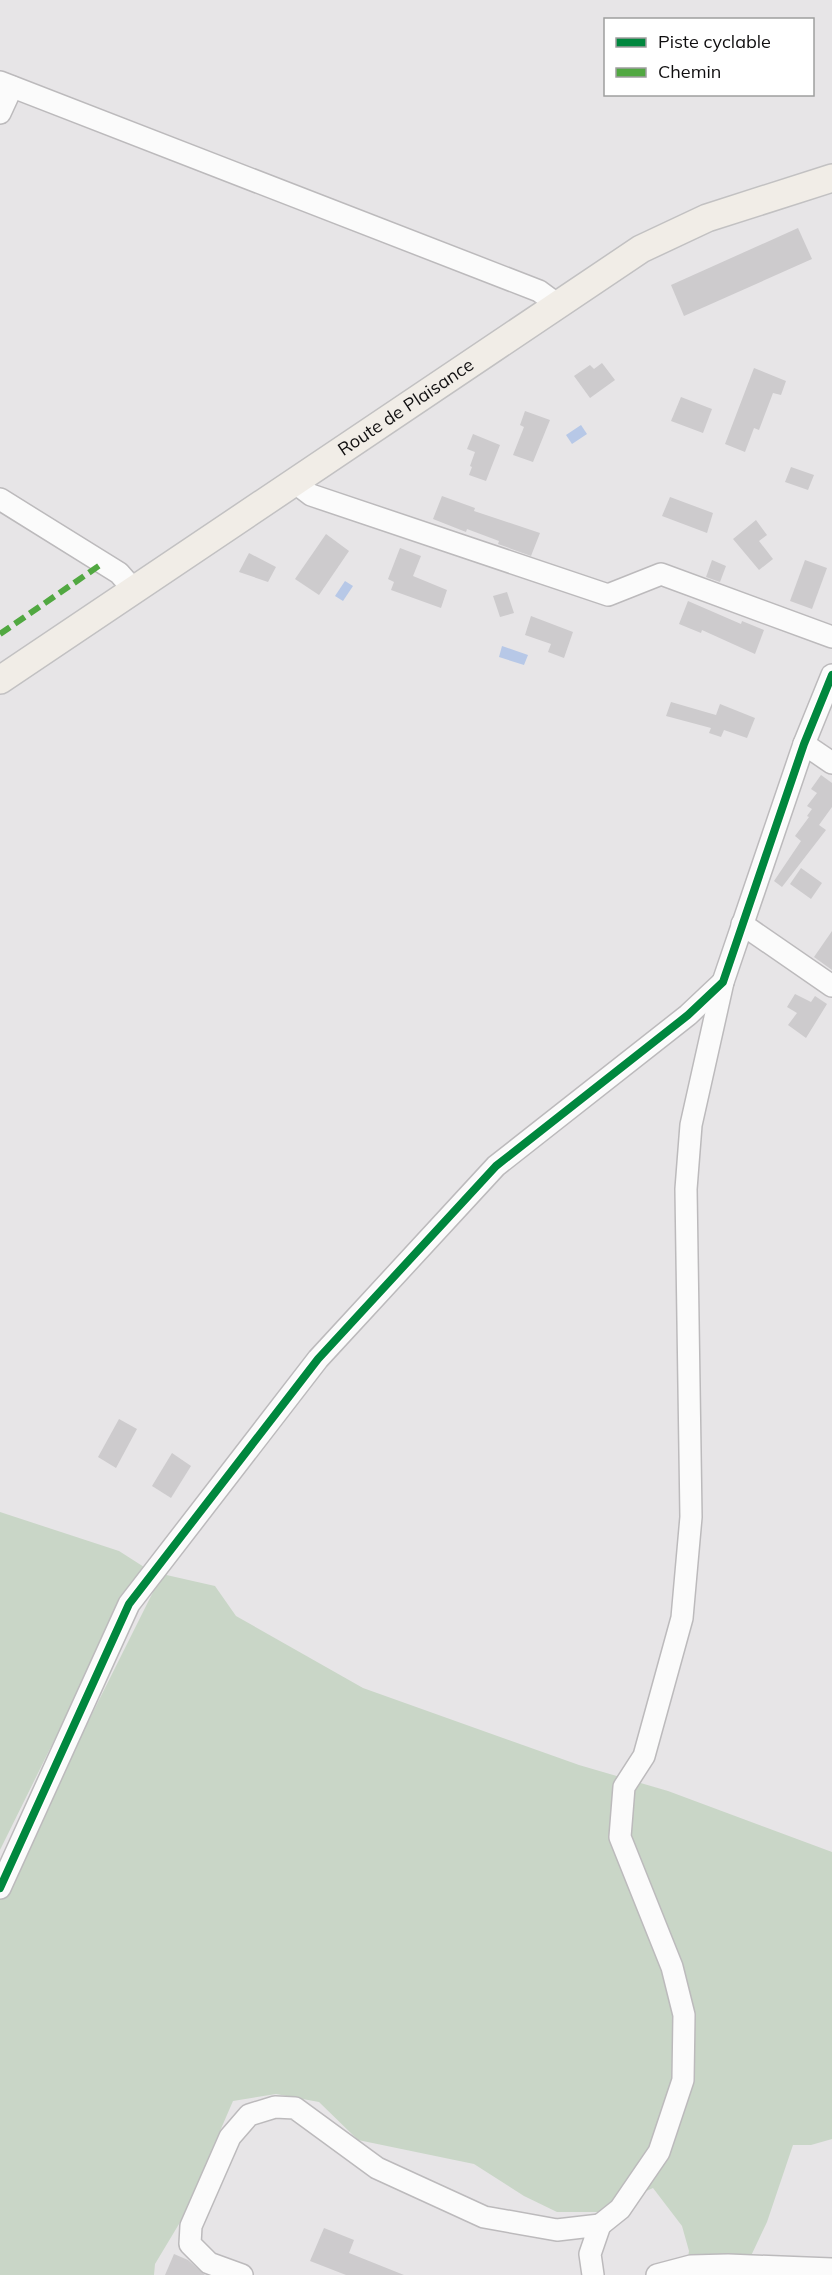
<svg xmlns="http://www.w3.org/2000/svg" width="832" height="2275" font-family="Mulish,sans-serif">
	<rect width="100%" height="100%" fill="#e7e5e7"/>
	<g fill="#c9d6c7">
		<path d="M 0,1512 L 119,1551 L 144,1567 L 119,1609 L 0,1850 Z"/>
		<path d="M 162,1574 L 215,1586 L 236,1616 L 363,1688 L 579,1765 L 668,1791 L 832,1852 L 832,2139 L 811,2145 L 793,2145 L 767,2222 L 742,2275 L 685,2275 L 689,2251 L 682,2226 L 653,2188 L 598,2212 L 557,2212 L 524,2196 L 474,2164 L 358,2140 L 319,2102 L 276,2094 L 233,2101 L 182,2219 L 155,2264 L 154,2275 L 0,2275 L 0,1898 Z"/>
	</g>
	<g fill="#b7c8e7">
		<path d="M 581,425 L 587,434 L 572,444 L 566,435 Z"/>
		<path d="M 345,581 L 353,586 L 343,601 L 335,596 Z"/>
		<path d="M 502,646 L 528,655 L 524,665 L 499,657 Z"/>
	</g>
	<g fill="#cdcbcd">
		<path d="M 798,228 L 812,259 L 684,316 L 671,285 Z"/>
		<path d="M 602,363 L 615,380 L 590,398 L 574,376 L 590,365 L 594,369 Z"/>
		<path d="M 754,368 L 786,381 L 781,395 L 773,393 L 759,430 L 754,428 L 745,452 L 725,444 Z"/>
		<path d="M 681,397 L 712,409 L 703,433 L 671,421 Z"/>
		<path d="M 525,411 L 550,420 L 533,462 L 513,455 L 524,427 L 520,425 Z"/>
		<path d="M 473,434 L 500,445 L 486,481 L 469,475 L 472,467 L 470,466 L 475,452 L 467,449 Z"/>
		<path d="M 791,467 L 814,475 L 808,490 L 785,482 Z"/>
		<path d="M 442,496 L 475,508 L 474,511 L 540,533 L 531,556 L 498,544 L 499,541 L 467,529 L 466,532 L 433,519 Z"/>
		<path d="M 670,497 L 713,513 L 707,533 L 662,516 Z"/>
		<path d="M 756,520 L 767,535 L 759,541 L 773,559 L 759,570 L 733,539 Z"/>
		<path d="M 326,534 L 349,551 L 319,595 L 295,579 Z"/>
		<path d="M 400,548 L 421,556 L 413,576 L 447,590 L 441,608 L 391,590 L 394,582 L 388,579 Z"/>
		<path d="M 249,553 L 276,567 L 268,582 L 239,572 Z"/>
		<path d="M 712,560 L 726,566 L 720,582 L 706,577 Z"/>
		<path d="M 805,560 L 827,568 L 812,609 L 790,601 Z"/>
		<path d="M 507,592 L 514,613 L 500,617 L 493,596 Z"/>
		<path d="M 688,601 L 741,624 L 742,621 L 764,630 L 755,654 L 702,630 L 701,633 L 679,624 Z"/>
		<path d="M 531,616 L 573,632 L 564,658 L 548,652 L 551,644 L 525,635 Z"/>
		<path d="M 671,702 L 716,715 L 720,704 L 755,718 L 747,738 L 724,730 L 721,737 L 709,733 L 711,728 L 666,716 Z"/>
		<path d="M 821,775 L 832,783 L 832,807 L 819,825 L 826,830 L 782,887 L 774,881 L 801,841 L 795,836 L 809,817 L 807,816 L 812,809 L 807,806 L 817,793 L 811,789 Z"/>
		<path d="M 801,868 L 822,883 L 811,899 L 790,884 Z"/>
		<path d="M 832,931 L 832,970 L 814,957 Z"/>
		<path d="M 795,994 L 811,1002 L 815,996 L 827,1004 L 806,1038 L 788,1025 L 797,1013 L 787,1007 Z"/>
		<path d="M 119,1419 L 137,1429 L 116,1468 L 98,1457 Z"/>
		<path d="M 172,1453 L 191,1466 L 171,1498 L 152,1486 Z"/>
		<path d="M 324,2228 L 354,2240 L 349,2253 L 404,2275 L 346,2275 L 310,2261 Z"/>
		<path d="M 174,2254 L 188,2260 L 205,2275 L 165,2275 Z"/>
	</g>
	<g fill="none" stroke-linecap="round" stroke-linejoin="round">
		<defs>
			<g id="minor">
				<path d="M 0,82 L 539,291 L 558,305"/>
				<path d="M 0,113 L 12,87"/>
				<path d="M 294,482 L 311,495 L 608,595 L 661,574 L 832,637"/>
				<path d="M 0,499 L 119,573 L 134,590"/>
				<path d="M 804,744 L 832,763"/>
				<path d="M 742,924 L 832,986"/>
				<path d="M 0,1888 L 129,1604 L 318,1359 L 496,1166 L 688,1015 L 723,982"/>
				<path d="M 600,2225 L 620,2209 L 659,2152 L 683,2080 L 684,2015 L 672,1967 L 620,1837 L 624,1787 L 644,1756 L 682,1618 L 691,1517 L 686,1189 L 691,1125 L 723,982 L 804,744 L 832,675"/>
				<path d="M 242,2275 L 209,2263 L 190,2244 L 191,2226 L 230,2137 L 249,2115 L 275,2107 L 295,2108 L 377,2168 L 484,2217 L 557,2230 L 600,2225 L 590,2254 L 593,2275"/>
				<path d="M 657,2275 L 691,2266 L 728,2265 L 832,2269"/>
			</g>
			<g id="major">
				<path id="s1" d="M 0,680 L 641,249 L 707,218 L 832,178"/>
			</g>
		</defs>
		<use href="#minor" stroke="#bcbabc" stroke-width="24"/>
		<use href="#major" stroke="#c2c1c2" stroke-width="30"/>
		<use href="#minor" stroke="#fbfbfb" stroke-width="21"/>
		<use href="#major" stroke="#f1ede7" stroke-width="27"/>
		<path stroke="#51a841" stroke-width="6" stroke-dasharray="12 6" stroke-linecap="butt" d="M 0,634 L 103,563"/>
		<defs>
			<path id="cycleway" d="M 0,1888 L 129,1604 L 318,1359 L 496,1166 L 688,1015 L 723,982 L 804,744 L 832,675"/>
		</defs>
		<use href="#cycleway" stroke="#fff" stroke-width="11"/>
		<use href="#cycleway" stroke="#00873e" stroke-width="8"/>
	</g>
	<g text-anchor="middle" stroke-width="4.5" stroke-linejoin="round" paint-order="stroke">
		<g font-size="18" fill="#0f0e0f" stroke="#fff">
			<text dy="6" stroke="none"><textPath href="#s1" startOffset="489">Route de Plaisance</textPath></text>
		</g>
	</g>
	<rect x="604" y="18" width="210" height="78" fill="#ffffff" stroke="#9f9f9f" stroke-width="1.5"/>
	<rect x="616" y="38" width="30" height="9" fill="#00873e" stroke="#9f9f9f" stroke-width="1.5"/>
	<text x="658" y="48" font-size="18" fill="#0f0e0f">Piste cyclable</text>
	<rect x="616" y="68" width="30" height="9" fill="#51a841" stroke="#9f9f9f" stroke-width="1.5"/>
	<text x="658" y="78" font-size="18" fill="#0f0e0f">Chemin</text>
</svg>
